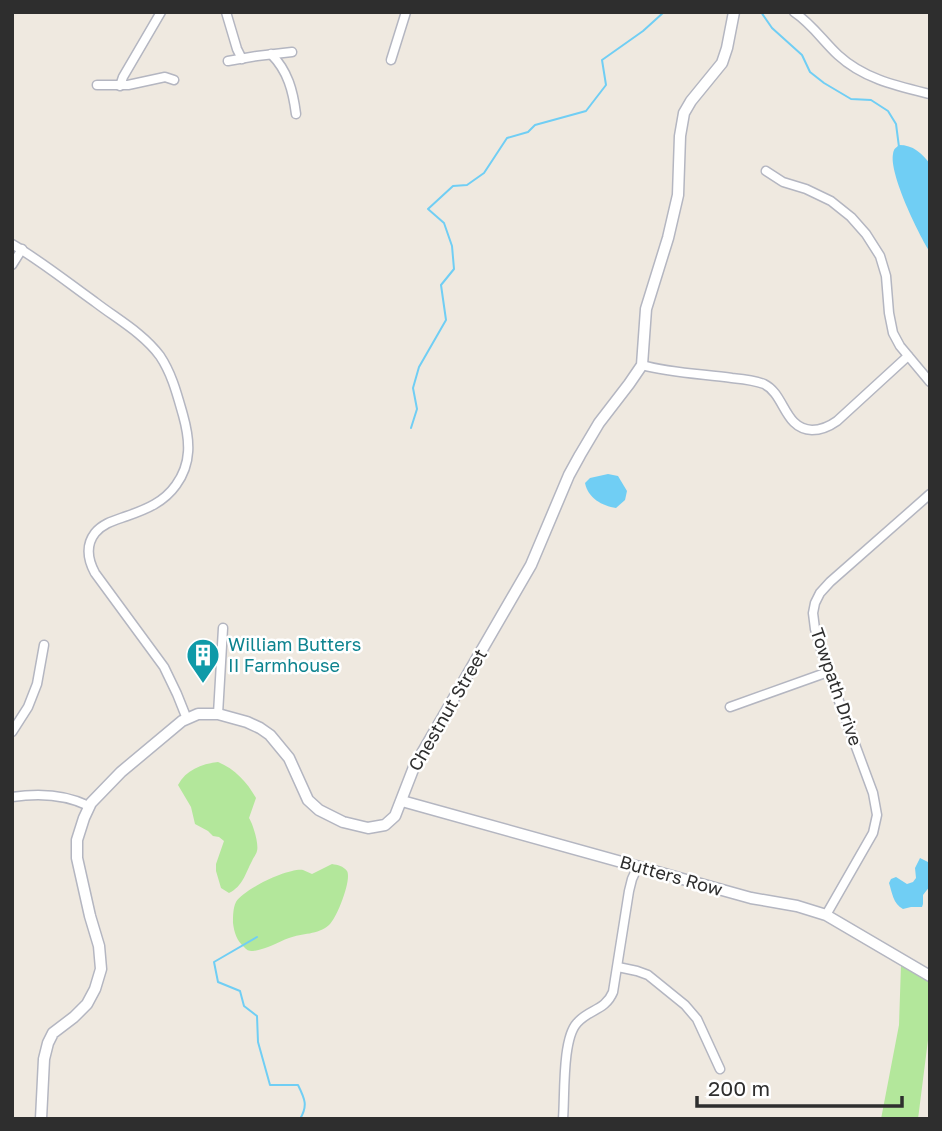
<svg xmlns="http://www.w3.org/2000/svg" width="942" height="1131" font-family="'Golos Text',sans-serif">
	<rect width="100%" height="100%" fill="#efe9e0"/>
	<g fill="#b3e79b">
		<path d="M 218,762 C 235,769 247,782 256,798 L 249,818 C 253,824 259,844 257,851 C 256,855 253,858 252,861 C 245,874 243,886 229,893 L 221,888 L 216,871 L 216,864 L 224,841 L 219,837 L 213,836 L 208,831 L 195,824 L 191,807 L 178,785 C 186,770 201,764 218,762 Z"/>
		<path d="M 332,864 C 338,865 343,866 347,871 C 352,879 337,918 329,925 C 318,935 302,933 289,938 C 278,942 265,950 253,951 C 248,951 247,950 244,947 C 237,941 234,932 233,923 C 233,916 233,908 236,902 C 244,889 288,868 303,870 C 306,871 309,873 312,874 Z"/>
		<path d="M 901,965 L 930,982 L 928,1040 L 918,1119 L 881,1119 L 899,1025 Z"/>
	</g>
	<g fill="#70cef4">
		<path d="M 899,145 C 913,145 922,153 930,164 L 930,252 C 919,235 889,174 893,154 C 894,148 895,149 899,145 Z"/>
		<path d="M 608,474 L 618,476 L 627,491 L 625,500 L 616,508 C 602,506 588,498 585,483 L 590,478 Z"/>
		<path d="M 920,858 L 930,863 L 930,886 L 923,895 L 923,904 L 922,907 L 911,907 L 903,909 C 893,904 892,892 889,883 L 891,879 L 896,877 L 907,884 L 913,882 L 916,878 L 915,868 Z"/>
	</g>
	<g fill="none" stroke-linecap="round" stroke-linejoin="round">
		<g stroke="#70cef4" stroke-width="2">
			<path d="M 719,12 L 722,13"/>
			<path d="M 761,12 L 772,28 L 802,55 L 810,72 L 824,83 L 851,99 L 871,100 L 888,111 L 896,124 L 899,147"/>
			<path d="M 739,13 L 740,12"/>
			<path d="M 411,428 L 417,409 L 413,388 L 419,367 L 446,320 L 441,285 L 454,269 L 452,246 L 444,223 L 428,209 L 453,186 L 467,185 L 484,173 L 507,138 L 528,132 L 535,125 L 586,111 L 606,85 L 602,60 L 643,31 L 664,12"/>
			<path d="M 257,937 L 214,962 L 218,982 L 240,991 L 244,1006 L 257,1016 L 258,1042 L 270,1085 L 298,1085 C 305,1099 308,1106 300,1119"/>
		</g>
		<defs>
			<g id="minor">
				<path d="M 226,12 L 237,49 L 242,59"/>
				<path d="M 794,12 C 812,24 823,41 838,55 C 864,79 897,86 930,94"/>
				<path d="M 271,54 C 288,71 293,91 296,114"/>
				<path d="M 391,60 L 406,12"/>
				<path d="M 228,61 L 257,56 L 292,52"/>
				<path d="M 97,85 L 128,85 L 165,77 L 174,80"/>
				<path d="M 120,86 L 123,77 L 161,12"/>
				<path d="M 766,171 L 783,182 L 806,189 L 831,201 L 851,217 L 866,234 L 880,256 L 886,276 L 889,313 L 893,333 L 900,346 L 930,382"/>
				<path d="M 12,244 C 41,261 67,282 95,302 C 117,319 143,333 160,356 C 172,374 177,394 183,415 C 190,440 192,463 176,485 C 164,502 147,509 127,516 C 116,520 103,523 95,533 C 85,546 88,560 95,573 L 164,667 L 177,694 L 187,719"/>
				<path d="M 12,265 L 22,249"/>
				<path d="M 642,365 C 670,373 703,374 732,378 C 742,379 754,380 764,384 C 785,394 784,429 812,430 C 822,430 830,426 837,421 L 908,356"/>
				<path d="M 730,707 L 828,672"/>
				<path d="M 218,714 L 223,628"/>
				<path d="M 12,732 L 28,707 L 37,684 L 44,645"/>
				<path d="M 12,797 C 38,793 65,794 89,806"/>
				<path d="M 826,915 L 873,833 L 877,815 L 873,793 L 826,666 L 815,629 L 813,613 L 815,603 L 820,593 L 830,582 L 930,494"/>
				<path d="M 618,967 L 637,971 L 648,975 L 685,1005 L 697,1019 L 720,1069"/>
				<path d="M 563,1119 C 565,1096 562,1039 577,1023 C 589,1009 605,1011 613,992 L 629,891 L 632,879 L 638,866"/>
			</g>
			<g id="tertiary">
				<path d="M 402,801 L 751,898 L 797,906 L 826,915 L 930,976"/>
				<path d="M 41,1119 L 44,1059 L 48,1043 L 53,1033 L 74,1017 L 87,1004 L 95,989 L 101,969 L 99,946 L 90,916 L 77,858 L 77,840 L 84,818 L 91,803 L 121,772 L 182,721 L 198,714 L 218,714 L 247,722 L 260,728 L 270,735 L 289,758 L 308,800 L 319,810 L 343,822 L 368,828 L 385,825 L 395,816 L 414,767 L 531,565 L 569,475 L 580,455 L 599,423 L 629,384 L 642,365 L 646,309 L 668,238 L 678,195 L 680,136 L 684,113 L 691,101 L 722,63 L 727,48 L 734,12"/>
			</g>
		</defs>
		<use href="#minor" stroke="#b4b6c1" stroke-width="11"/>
		<use href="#tertiary" stroke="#b4b6c1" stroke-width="13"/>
		<use href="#minor" stroke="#fff" stroke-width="8"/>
		<use href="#tertiary" stroke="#fff" stroke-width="10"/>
	</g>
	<defs>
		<symbol id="building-pin" viewBox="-11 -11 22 30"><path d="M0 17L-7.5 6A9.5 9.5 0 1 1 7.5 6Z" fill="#0f9aa8" stroke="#fff"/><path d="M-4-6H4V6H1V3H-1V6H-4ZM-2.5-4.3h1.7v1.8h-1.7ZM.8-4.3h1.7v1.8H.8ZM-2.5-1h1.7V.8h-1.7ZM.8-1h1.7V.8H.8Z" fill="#fff"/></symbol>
	</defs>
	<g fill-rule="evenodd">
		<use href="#building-pin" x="184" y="636" width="38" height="52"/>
	</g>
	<g text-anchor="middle" stroke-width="5" stroke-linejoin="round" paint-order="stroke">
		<g font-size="18" fill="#0d838f" stroke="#fff" text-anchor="start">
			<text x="228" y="651">William Butters<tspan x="228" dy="21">II Farmhouse</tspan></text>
		</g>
		<g font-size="18" fill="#2e2e2e" stroke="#fff">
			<text transform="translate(836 687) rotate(71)" y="6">Towpath Drive</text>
			<text transform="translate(448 710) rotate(-60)" y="6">Chestnut Street</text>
			<text transform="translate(671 876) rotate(16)" y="6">Butters Row</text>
		</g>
	</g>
	<rect width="942" height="1131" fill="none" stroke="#2e2e2e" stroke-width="28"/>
	<path d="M697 1096v10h205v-10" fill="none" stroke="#2e2e2e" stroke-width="3.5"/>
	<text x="708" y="1096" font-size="21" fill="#2e2e2e" stroke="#ffffff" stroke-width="5" paint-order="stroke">200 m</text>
</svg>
